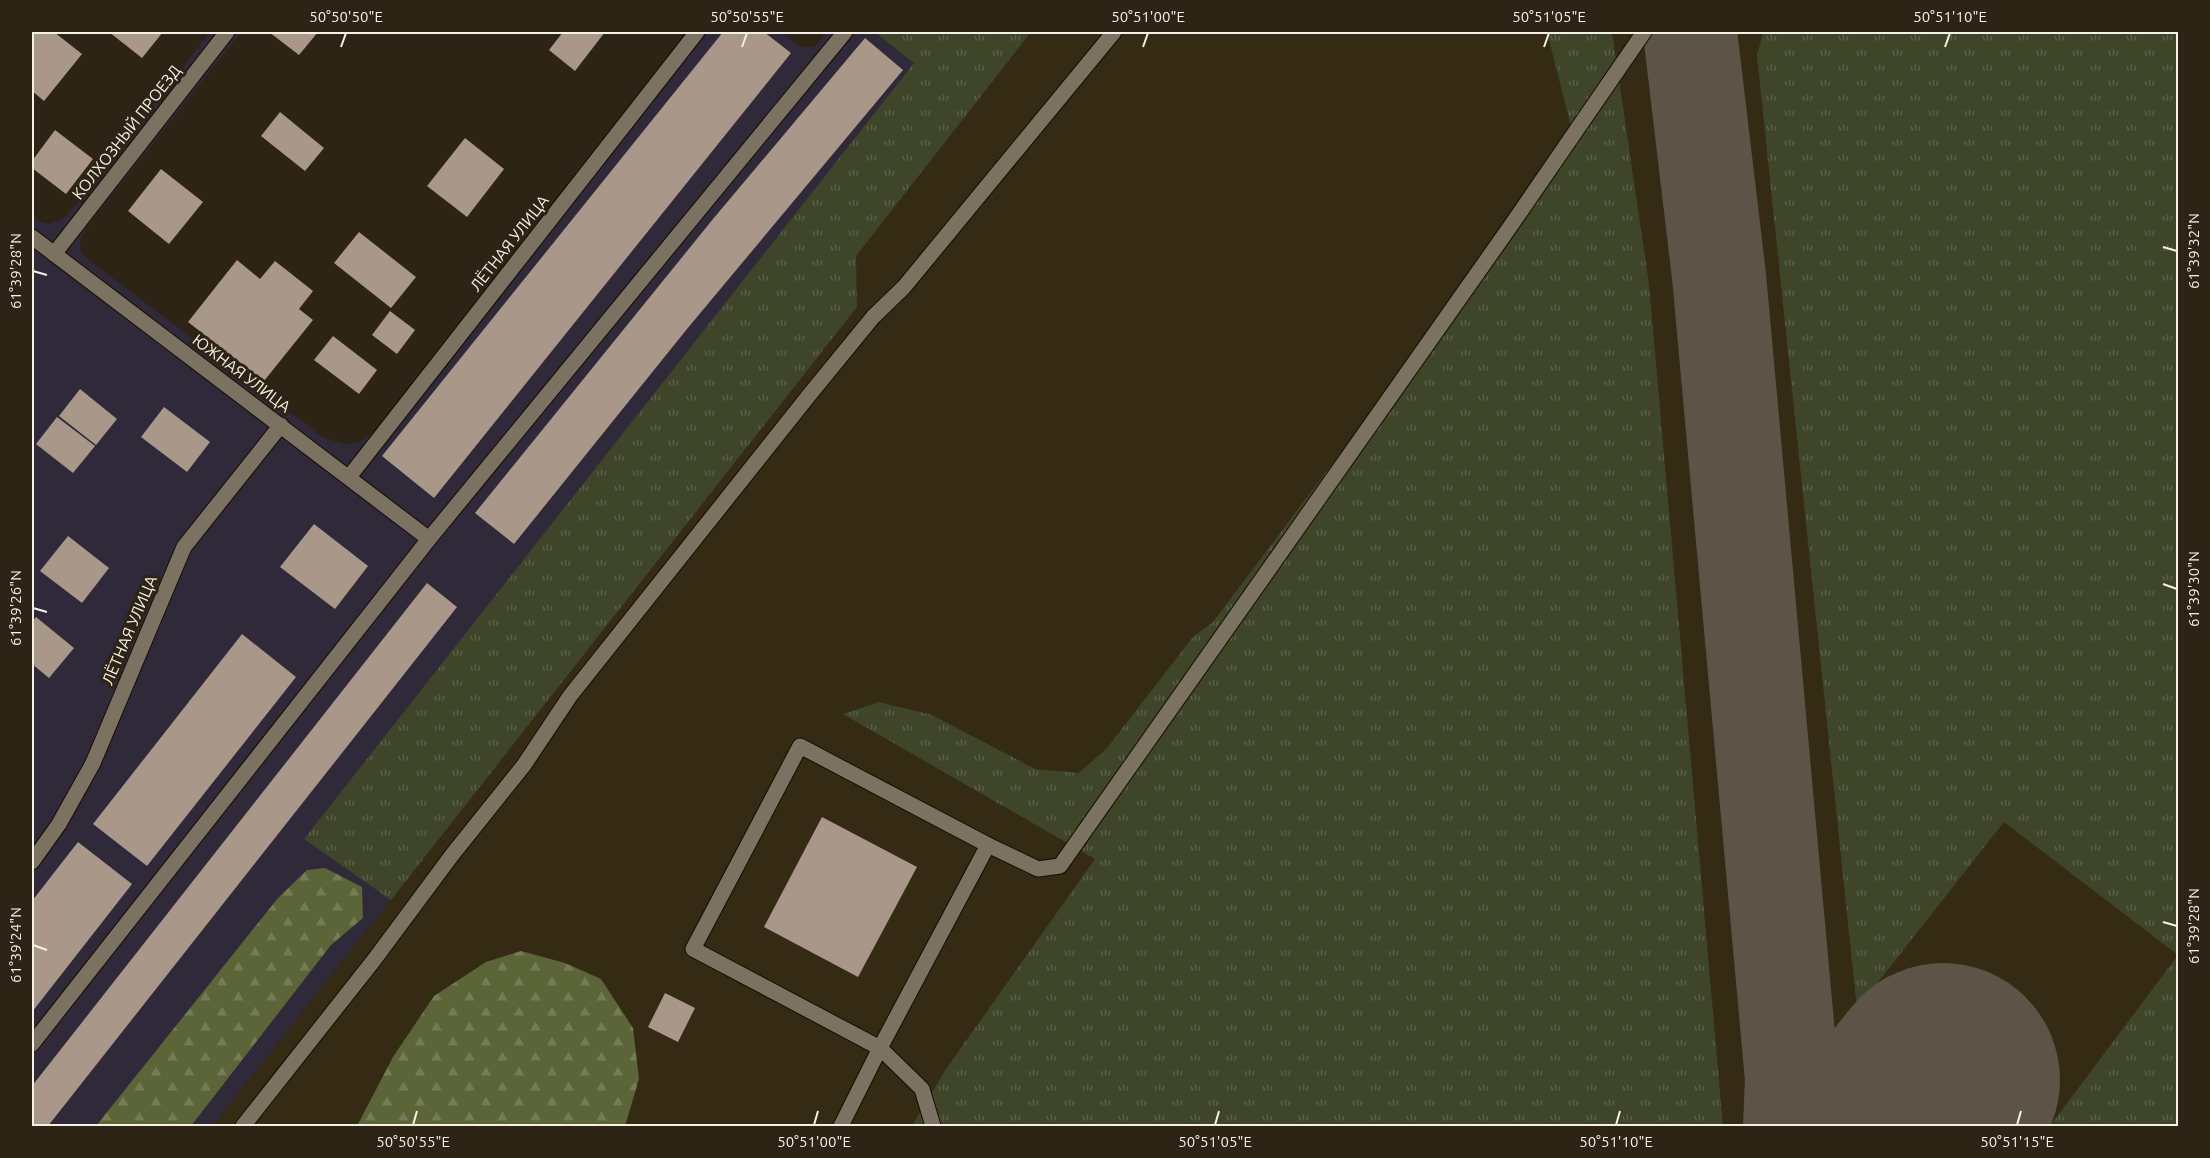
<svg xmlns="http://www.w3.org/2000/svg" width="2210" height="1158" font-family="Ubuntu,sans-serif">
	<defs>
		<pattern id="grass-tufts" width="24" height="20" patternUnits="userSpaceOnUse" patternTransform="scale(1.5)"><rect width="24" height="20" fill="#3e4528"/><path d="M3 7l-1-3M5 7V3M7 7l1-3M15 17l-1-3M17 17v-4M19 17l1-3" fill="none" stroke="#5a6047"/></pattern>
		<pattern id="forest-firs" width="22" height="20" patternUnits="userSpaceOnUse" patternTransform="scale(1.5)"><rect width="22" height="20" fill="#5b6538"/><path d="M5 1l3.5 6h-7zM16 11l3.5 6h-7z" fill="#737c55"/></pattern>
	</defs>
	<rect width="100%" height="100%" fill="#2d2415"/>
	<path fill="#2f293a" d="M 210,32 L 241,32 L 86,228 L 80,240 L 81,252 L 89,260 L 324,438 L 347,445 L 360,442 L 374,432 L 687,32 L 781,32 L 801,47 L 815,47 L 827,32 L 1031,32 L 856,256 L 857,307 L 213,1126 L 32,1126 L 32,215 L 41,222 L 49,224 L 63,219 L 79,201 Z"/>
	<path fill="#352a14" d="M 1031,32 L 2178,32 L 2178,1126 L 213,1126 L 857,307 L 855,256 Z"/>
	<g fill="url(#grass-tufts)">
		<path d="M 875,32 L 1031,32 L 856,256 L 857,307 L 391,900 L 304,839 L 914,63 Z"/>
		<path d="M 1547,32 L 1612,32 L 1649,284 L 1723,1126 L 912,1126 L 946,1069 L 1095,859 L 843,714 L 879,702 L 932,715 L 1035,769 L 1079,773 L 1107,748 L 1193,637 L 1213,622 L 1565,155 L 1571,127 Z"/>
		<path d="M 1763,32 L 2178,32 L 2178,955 L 2004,822 L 1857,1009 L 1757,56 Z"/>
		<path d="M 2178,955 L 2178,1126 L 2050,1126 Z"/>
	</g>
	<g fill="url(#forest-firs)">
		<path d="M 325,868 L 362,887 L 363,918 L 331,945 L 191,1126 L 96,1126 L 278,898 L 307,870 Z"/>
		<path d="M 521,951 L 565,963 L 601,979 L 633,1028 L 639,1079 L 625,1126 L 357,1126 L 393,1057 L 434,996 L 486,962 Z"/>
	</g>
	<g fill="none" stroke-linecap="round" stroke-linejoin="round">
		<path stroke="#5c5446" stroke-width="94" d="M 1690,32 L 1719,276 L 1792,1079 L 1790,1126"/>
		<path stroke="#5c5446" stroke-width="234" d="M 1906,1126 L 1943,1080"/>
	</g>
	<g fill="#a9978a">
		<path d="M 32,32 L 54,32 L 82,54 L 44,101 L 32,91 Z"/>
		<path d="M 109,32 L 163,32 L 142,58 Z"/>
		<path d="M 269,32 L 318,32 L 299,55 Z"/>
		<path d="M 563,32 L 605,32 L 575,71 L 549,50 Z"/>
		<path d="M 723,32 L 764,32 L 791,53 L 434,498 L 382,456 Z"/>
		<path d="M 865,38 L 903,70 L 687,329 L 514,544 L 475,513 L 713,219 Z"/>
		<path d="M 280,112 L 324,148 L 305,171 L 261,136 Z"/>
		<path d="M 55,130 L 93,159 L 66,194 L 32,168 L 32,161 Z"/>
		<path d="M 465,138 L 504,169 L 467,217 L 427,186 Z"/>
		<path d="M 161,169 L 203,202 L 169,244 L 128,211 Z"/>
		<path d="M 359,232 L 416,277 L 391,308 L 334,263 Z"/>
		<path d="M 237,260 L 260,279 L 275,261 L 313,291 L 299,309 L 313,320 L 264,381 L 188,322 Z"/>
		<path d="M 390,311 L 415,330 L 397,354 L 372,335 Z"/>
		<path d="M 333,336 L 377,370 L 359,394 L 314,360 Z"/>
		<path d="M 80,389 L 117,419 L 96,445 L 59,416 Z"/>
		<path d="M 164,407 L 210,442 L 187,472 L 141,437 Z"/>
		<path d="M 57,417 L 95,446 L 73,473 L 36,444 Z"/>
		<path d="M 314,524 L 368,566 L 335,609 L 280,567 Z"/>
		<path d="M 68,536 L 109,568 L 82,603 L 40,571 Z"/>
		<path d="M 427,583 L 457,607 L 48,1126 L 32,1126 L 32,1086 Z"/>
		<path d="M 36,617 L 74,648 L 49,678 L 32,664 L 32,622 Z"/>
		<path d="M 242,634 L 296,677 L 147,866 L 93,824 Z"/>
		<path d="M 822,817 L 917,867 L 858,977 L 764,927 Z"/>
		<path d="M 78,842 L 132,884 L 32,1012 L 32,901 Z"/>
		<path d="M 665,993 L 695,1008 L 678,1042 L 648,1027 Z"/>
	</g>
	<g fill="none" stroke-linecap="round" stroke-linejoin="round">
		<defs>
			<g id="lane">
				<path d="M 800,746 L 988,845 L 880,1048 L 693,949 Z"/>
				<path d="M 988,845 L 1038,869 L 1060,866 L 1512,224 L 1644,32"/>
				<path d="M 32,862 L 59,824 L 93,763 L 184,547 L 281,425"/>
				<path d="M 32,1044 L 429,539 L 845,32"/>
				<path d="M 243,1126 L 374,960 L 452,855 L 524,765 L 570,696 L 810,394 L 873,317 L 904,287 L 1114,32"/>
				<path d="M 841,1126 L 880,1048 L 922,1089 L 933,1126"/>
			</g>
			<g id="street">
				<path d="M 32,237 L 429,539"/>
				<path d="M 54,254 L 227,32"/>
				<path d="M 349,477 L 697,32"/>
			</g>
		</defs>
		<use href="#lane" stroke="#150d02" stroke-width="17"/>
		<use href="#street" stroke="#150d02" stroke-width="17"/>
		<use href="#lane" stroke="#7c7261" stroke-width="15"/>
		<use href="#street" stroke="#7c7261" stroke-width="15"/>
	</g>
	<path fill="none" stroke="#f6f1e7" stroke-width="2" d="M 341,47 L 346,33M 742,47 L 747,33M 1143,47 L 1148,33M 1544,47 L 1549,33M 1945,47 L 1950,33M 2163,247 L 2177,251M 33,271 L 47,275M 2163,584 L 2177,589M 33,608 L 47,612M 2163,922 L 2177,926M 33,945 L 47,950M 413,1125 L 417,1111M 814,1125 L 818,1111M 1215,1125 L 1219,1111M 1616,1125 L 1620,1111M 2017,1125 L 2021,1111"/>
	<g text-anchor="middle" stroke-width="6" stroke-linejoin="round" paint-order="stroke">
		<g font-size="16" fill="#f6f1e7" stroke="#2d2415">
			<text transform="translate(126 132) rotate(-52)" y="6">КОЛХОЗНЫЙ ПРОЕЗД</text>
			<text transform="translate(509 243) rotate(-52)" y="6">ЛЁТНАЯ УЛИЦА</text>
			<text transform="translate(242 373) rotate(37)" y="6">ЮЖНАЯ УЛИЦА</text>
			<text transform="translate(129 630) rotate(-67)" y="6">ЛЁТНАЯ УЛИЦА</text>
		</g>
	</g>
	<rect width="2210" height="1158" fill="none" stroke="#2d2415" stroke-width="66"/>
	<rect x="33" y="33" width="2144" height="1092" fill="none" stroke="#f6f1e7" stroke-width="2"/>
	<g font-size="15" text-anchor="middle" fill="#f6f1e7">
		<text x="346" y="22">50°50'50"E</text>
		<text x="747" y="22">50°50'55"E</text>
		<text x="1148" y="22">50°51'00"E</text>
		<text x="1549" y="22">50°51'05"E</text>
		<text x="1950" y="22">50°51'10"E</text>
		<text transform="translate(2194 251) rotate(-90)" y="5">61°39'32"N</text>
		<text transform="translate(16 271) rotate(-90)" y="5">61°39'28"N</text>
		<text transform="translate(2194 589) rotate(-90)" y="5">61°39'30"N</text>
		<text transform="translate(16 608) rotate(-90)" y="5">61°39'26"N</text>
		<text transform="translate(2194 926) rotate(-90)" y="5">61°39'28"N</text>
		<text transform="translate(16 945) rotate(-90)" y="5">61°39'24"N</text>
		<text x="413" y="1147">50°50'55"E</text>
		<text x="814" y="1147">50°51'00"E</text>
		<text x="1215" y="1147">50°51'05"E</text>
		<text x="1616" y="1147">50°51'10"E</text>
		<text x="2017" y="1147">50°51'15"E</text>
	</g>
</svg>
